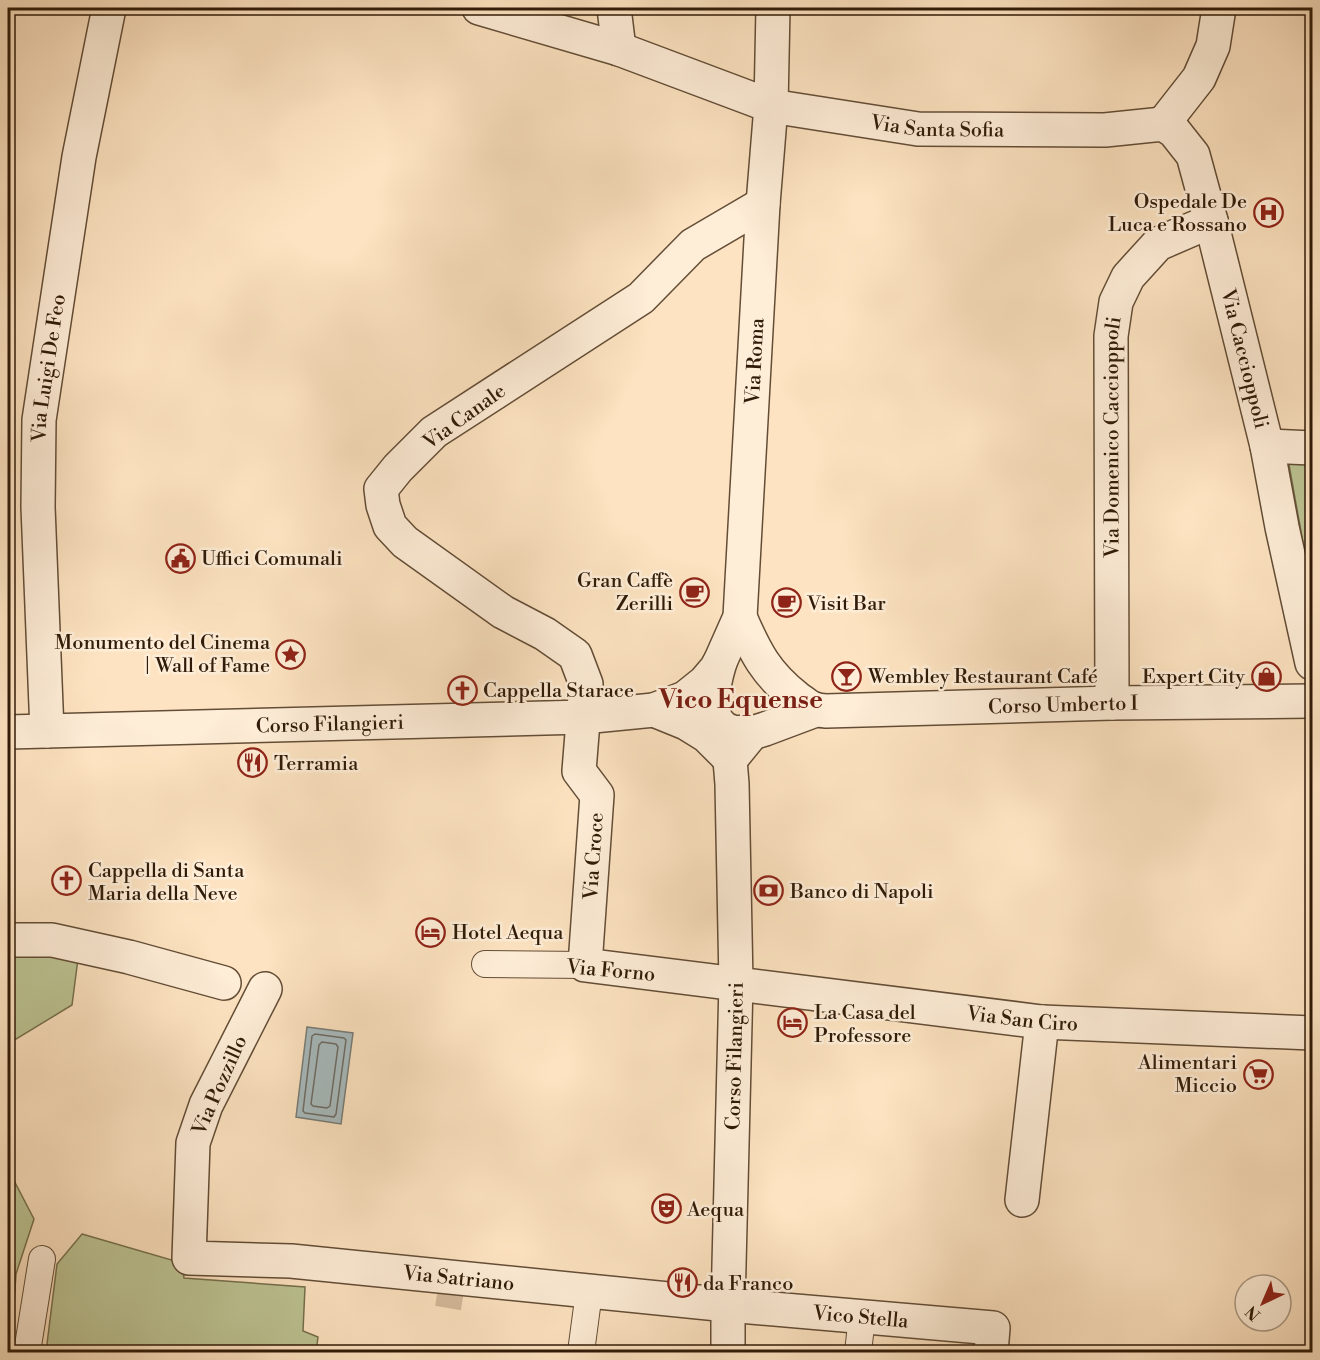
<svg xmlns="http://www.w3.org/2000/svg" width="1320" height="1360" font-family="'Libre Bodoni',serif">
	<rect width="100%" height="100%" fill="#fde3c1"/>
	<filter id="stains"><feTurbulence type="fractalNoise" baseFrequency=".00333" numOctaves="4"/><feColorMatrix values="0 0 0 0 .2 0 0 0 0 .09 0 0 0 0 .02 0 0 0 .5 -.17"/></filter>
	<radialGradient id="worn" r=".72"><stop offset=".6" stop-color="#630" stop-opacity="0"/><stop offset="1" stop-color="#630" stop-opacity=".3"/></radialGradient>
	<g fill="#bdc494" stroke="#76704e" stroke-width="1.5">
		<path d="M 1288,459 L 1312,461 L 1312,593 Z"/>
		<path d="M 79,951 L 72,1005 L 8,1044 L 8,955 Z"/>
		<path d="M 8,1169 L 34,1219 L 16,1274 L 11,1352 L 8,1352 Z"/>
		<path d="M 82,1234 L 182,1263 L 184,1278 L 305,1287 L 303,1331 L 318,1337 L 316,1352 L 46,1352 L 57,1264 Z"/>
	</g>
	<path fill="#a7bbbf" stroke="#777b76" stroke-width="1.5" d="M 307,1027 L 353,1033 L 341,1124 L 296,1117 Z"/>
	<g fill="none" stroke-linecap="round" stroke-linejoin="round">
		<g stroke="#6c6b64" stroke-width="1.5">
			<path d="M 315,1034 L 344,1038 L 346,1040 L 336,1114 L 334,1117 L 305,1113 L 303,1111 L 312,1036 Z"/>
			<path d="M 322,1042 L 336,1044 L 338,1047 L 330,1106 L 327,1108 L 313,1106 L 311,1104 L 319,1045 Z"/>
		</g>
		<path stroke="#d4bb9c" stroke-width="26" stroke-dasharray="26 13" stroke-linecap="butt" d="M 448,1308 L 452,1284"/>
		<defs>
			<g id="pedestrian">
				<path d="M 485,964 L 585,965"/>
				<path d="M 27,1352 L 42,1259"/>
				<path d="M 581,1352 L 589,1292"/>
				<path d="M 858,1352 L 862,1317"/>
			</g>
			<g id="minor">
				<path d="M 479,8 L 619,49 L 771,106"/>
				<path d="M 614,8 L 619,49"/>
				<path d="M 1163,124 L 1199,78 L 1213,46 L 1219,8"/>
				<path id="s1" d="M 763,204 L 693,245 L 641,298 L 434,432 L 398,468 L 381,489 L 383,505 L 390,526 L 405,542 L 503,612 L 545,634 L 575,655 L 586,684 L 579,771 L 597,795 L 585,965 L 1042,1022 L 1312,1033"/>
				<path d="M 1267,446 L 1312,448"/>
				<path id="s2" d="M 740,617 C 755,652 766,674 797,698 C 808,706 811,710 826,711 L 1112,703 L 1312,701"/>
				<path id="s3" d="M 1112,703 L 1111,336 L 1116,302 L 1128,277 L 1158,244 L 1211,221"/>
				<path id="s4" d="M 47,731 L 38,507 L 39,420 L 79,157 L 109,8"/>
				<path d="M 8,940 L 52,940 L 129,957 L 224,983"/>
				<path id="s5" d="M 265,989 L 206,1105 L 193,1143 L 189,1258 L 291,1261 L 728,1305 L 993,1328 L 991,1352"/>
				<path d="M 1022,1200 L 1042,1022"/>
			</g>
			<g id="tertiary">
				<path id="s6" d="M 771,106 L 918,129 L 1105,130 L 1163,124 L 1174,131 L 1193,155 L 1211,221 L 1267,446 L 1282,527 L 1312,663"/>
				<path d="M 720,662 C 714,682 702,725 733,732 C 739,733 746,732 752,733"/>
				<path d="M 654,710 L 686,723 L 707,736 L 729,758"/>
				<path id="s7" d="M 8,732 L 583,717 L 654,710 L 685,698 L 705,682 L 716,669 L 720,662 L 740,617 L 763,204 L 771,106 L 773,8"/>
				<path d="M 730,760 L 752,733 L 765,729 L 813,711"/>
				<path id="s8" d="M 728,1352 L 728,1305 L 736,983 L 732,784 L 730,760"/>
			</g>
		</defs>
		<use href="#pedestrian" stroke="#634d36" stroke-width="28"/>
		<use href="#minor" stroke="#634d36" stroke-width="36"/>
		<use href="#tertiary" stroke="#634d36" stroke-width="36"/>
		<use href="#pedestrian" stroke="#feedd7" stroke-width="26"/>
		<use href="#minor" stroke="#feedd7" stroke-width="33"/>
		<use href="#tertiary" stroke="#feedd7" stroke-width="33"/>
	</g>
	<defs>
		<symbol id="hospital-ring" viewBox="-11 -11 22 22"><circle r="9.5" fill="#feedd7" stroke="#8f2418" stroke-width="1.5"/><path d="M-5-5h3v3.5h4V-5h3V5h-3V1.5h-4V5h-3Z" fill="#8f2418"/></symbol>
		<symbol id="civic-ring" viewBox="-11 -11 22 22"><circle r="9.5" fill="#feedd7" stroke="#8f2418" stroke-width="1.5"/><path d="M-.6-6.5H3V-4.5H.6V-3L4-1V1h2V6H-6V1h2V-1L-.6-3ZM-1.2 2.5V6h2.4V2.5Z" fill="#8f2418"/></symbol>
		<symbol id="cafe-ring" viewBox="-11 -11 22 22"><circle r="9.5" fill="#feedd7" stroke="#8f2418" stroke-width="1.5"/><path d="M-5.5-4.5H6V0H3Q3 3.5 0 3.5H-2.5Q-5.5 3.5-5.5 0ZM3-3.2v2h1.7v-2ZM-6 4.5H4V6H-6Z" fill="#8f2418"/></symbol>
		<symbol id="sight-ring" viewBox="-11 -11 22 22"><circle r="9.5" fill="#feedd7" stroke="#8f2418" stroke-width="1.5"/><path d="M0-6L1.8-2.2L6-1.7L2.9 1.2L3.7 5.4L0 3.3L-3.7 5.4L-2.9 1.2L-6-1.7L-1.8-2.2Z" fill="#8f2418"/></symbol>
		<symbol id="bar-ring" viewBox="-11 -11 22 22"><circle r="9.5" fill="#feedd7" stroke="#8f2418" stroke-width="1.5"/><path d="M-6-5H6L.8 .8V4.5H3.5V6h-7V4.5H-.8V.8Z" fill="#8f2418"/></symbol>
		<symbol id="shop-ring" viewBox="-11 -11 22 22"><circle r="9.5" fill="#feedd7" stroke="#8f2418" stroke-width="1.5"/><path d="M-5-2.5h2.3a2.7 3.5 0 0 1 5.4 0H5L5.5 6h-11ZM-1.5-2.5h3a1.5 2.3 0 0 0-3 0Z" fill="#8f2418"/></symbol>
		<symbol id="church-ring" viewBox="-11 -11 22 22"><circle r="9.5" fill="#feedd7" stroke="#8f2418" stroke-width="1.5"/><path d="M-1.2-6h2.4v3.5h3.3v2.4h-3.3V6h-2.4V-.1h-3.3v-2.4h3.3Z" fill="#8f2418"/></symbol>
		<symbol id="restaurant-ring" viewBox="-11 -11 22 22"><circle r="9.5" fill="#feedd7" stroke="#8f2418" stroke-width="1.5"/><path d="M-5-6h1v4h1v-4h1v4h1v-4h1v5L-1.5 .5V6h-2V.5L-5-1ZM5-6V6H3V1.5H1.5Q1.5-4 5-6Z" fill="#8f2418"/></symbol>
		<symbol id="bank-ring" viewBox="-11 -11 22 22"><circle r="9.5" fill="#feedd7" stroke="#8f2418" stroke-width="1.5"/><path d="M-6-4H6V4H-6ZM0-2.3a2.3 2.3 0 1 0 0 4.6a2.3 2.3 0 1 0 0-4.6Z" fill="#8f2418"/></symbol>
		<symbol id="hotel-ring" viewBox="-11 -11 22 22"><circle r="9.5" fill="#feedd7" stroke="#8f2418" stroke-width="1.5"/><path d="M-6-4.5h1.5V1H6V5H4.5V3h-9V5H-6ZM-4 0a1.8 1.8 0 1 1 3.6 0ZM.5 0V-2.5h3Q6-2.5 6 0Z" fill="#8f2418"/></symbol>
		<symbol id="supermarket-ring" viewBox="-11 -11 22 22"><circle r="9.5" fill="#feedd7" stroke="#8f2418" stroke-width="1.5"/><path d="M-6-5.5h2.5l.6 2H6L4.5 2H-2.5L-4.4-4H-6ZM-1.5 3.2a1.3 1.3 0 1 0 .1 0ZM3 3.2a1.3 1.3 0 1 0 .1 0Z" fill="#8f2418"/></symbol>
		<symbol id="theatre-ring" viewBox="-11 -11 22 22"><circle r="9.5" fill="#feedd7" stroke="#8f2418" stroke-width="1.5"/><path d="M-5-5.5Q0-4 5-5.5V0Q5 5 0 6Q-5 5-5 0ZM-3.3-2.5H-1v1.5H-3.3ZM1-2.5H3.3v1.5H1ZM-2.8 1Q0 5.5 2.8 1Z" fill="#8f2418"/></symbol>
	</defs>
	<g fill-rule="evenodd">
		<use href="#hospital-ring" x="1252" y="196" width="33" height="33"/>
		<use href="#civic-ring" x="164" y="542" width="33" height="33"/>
		<use href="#cafe-ring" x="678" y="576" width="33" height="33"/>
		<use href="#cafe-ring" x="770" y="586" width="33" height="33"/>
		<use href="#sight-ring" x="274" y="638" width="33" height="33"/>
		<use href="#bar-ring" x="830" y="660" width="33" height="33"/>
		<use href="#shop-ring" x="1250" y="660" width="33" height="33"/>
		<use href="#church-ring" x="446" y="674" width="33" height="33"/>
		<use href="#restaurant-ring" x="236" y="746" width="33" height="33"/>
		<use href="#church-ring" x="50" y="864" width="33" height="33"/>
		<use href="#bank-ring" x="752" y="874" width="33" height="33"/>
		<use href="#hotel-ring" x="414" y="916" width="33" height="33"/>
		<use href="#hotel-ring" x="776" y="1006" width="33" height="33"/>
		<use href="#supermarket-ring" x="1242" y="1058" width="33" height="33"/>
		<use href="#theatre-ring" x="650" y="1192" width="33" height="33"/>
		<use href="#restaurant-ring" x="666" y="1266" width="33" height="33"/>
	</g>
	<g text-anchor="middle" stroke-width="5" stroke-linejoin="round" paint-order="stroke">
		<g font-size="20" fill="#301b08" stroke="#feedd7">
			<text dy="7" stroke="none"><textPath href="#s6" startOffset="168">Via Santa Sofia</textPath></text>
			<text dy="7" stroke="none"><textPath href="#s6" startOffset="648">Via Caccioppoli</textPath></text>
			<text dy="7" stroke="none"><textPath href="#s7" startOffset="1036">Via Roma</textPath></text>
			<text dy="7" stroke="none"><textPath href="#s4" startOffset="364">Via Luigi De Feo</textPath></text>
			<text transform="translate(464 416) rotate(-36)" y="7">Via Canale</text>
			<text dy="7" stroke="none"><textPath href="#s3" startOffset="266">Via Domenico Caccioppoli</textPath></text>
			<text dy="7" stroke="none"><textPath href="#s2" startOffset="370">Corso Umberto I</textPath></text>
			<text dy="7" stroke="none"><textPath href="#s7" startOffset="322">Corso Filangieri</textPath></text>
			<text transform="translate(593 856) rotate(-86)" y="7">Via Croce</text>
			<text transform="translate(611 970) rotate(5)" y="7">Via Forno</text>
			<text dy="7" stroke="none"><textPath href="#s1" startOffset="1504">Via San Ciro</textPath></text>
			<text dy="7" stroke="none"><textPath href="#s8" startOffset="296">Corso Filangieri</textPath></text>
			<text transform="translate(219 1085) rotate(-66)" y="7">Via Pozzillo</text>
			<text dy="7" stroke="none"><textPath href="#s5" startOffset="556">Via Satriano</textPath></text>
			<text dy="7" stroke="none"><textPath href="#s5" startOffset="960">Vico Stella</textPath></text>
		</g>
		<g font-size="20" fill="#301b08" stroke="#feedd7" text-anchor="start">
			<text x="1247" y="208" text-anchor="end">Ospedale De<tspan x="1247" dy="23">Luca e Rossano</tspan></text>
			<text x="201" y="565">Uffici Comunali</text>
			<text x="673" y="587" text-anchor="end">Gran Caffè<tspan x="673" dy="23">Zerilli</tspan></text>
			<text x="807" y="610">Visit Bar</text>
			<text x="270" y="649" text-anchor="end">Monumento del Cinema<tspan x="270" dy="23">| Wall of Fame</tspan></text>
			<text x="868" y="683">Wembley Restaurant Café</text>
			<text x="1245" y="683" text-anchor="end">Expert City</text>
			<text x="483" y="697">Cappella Starace</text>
			<text x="274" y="770">Terramia</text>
			<text x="88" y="877">Cappella di Santa<tspan x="88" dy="23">Maria della Neve</tspan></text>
			<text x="790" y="898">Banco di Napoli</text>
			<text x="452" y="939">Hotel Aequa</text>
			<text x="814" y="1019">La Casa del<tspan x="814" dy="23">Professore</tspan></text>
			<text x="1237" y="1069" text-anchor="end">Alimentari<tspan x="1237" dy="23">Miccio</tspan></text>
			<text x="687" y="1216">Aequa</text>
			<text x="703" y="1290">da Franco</text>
		</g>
		<g font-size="26" font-weight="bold" fill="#7a1f14" stroke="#feedd7">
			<text x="741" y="708">Vico Equense</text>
		</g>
	</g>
	<rect width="1320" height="1360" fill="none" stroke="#fde3c1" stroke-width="30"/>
	<rect x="9" y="9" width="1302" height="1342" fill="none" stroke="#301b08" stroke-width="3"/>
	<rect x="15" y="15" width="1290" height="1330" fill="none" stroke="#301b08" stroke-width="1.5"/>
	<g transform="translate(1263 1303) rotate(224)"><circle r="28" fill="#feedd7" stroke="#ac9984" stroke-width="1.5"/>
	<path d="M0-4.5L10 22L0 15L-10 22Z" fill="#8f2418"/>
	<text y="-9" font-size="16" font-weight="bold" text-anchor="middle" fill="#301b08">N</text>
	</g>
	<rect width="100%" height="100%" filter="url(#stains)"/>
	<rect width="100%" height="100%" fill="url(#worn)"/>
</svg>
